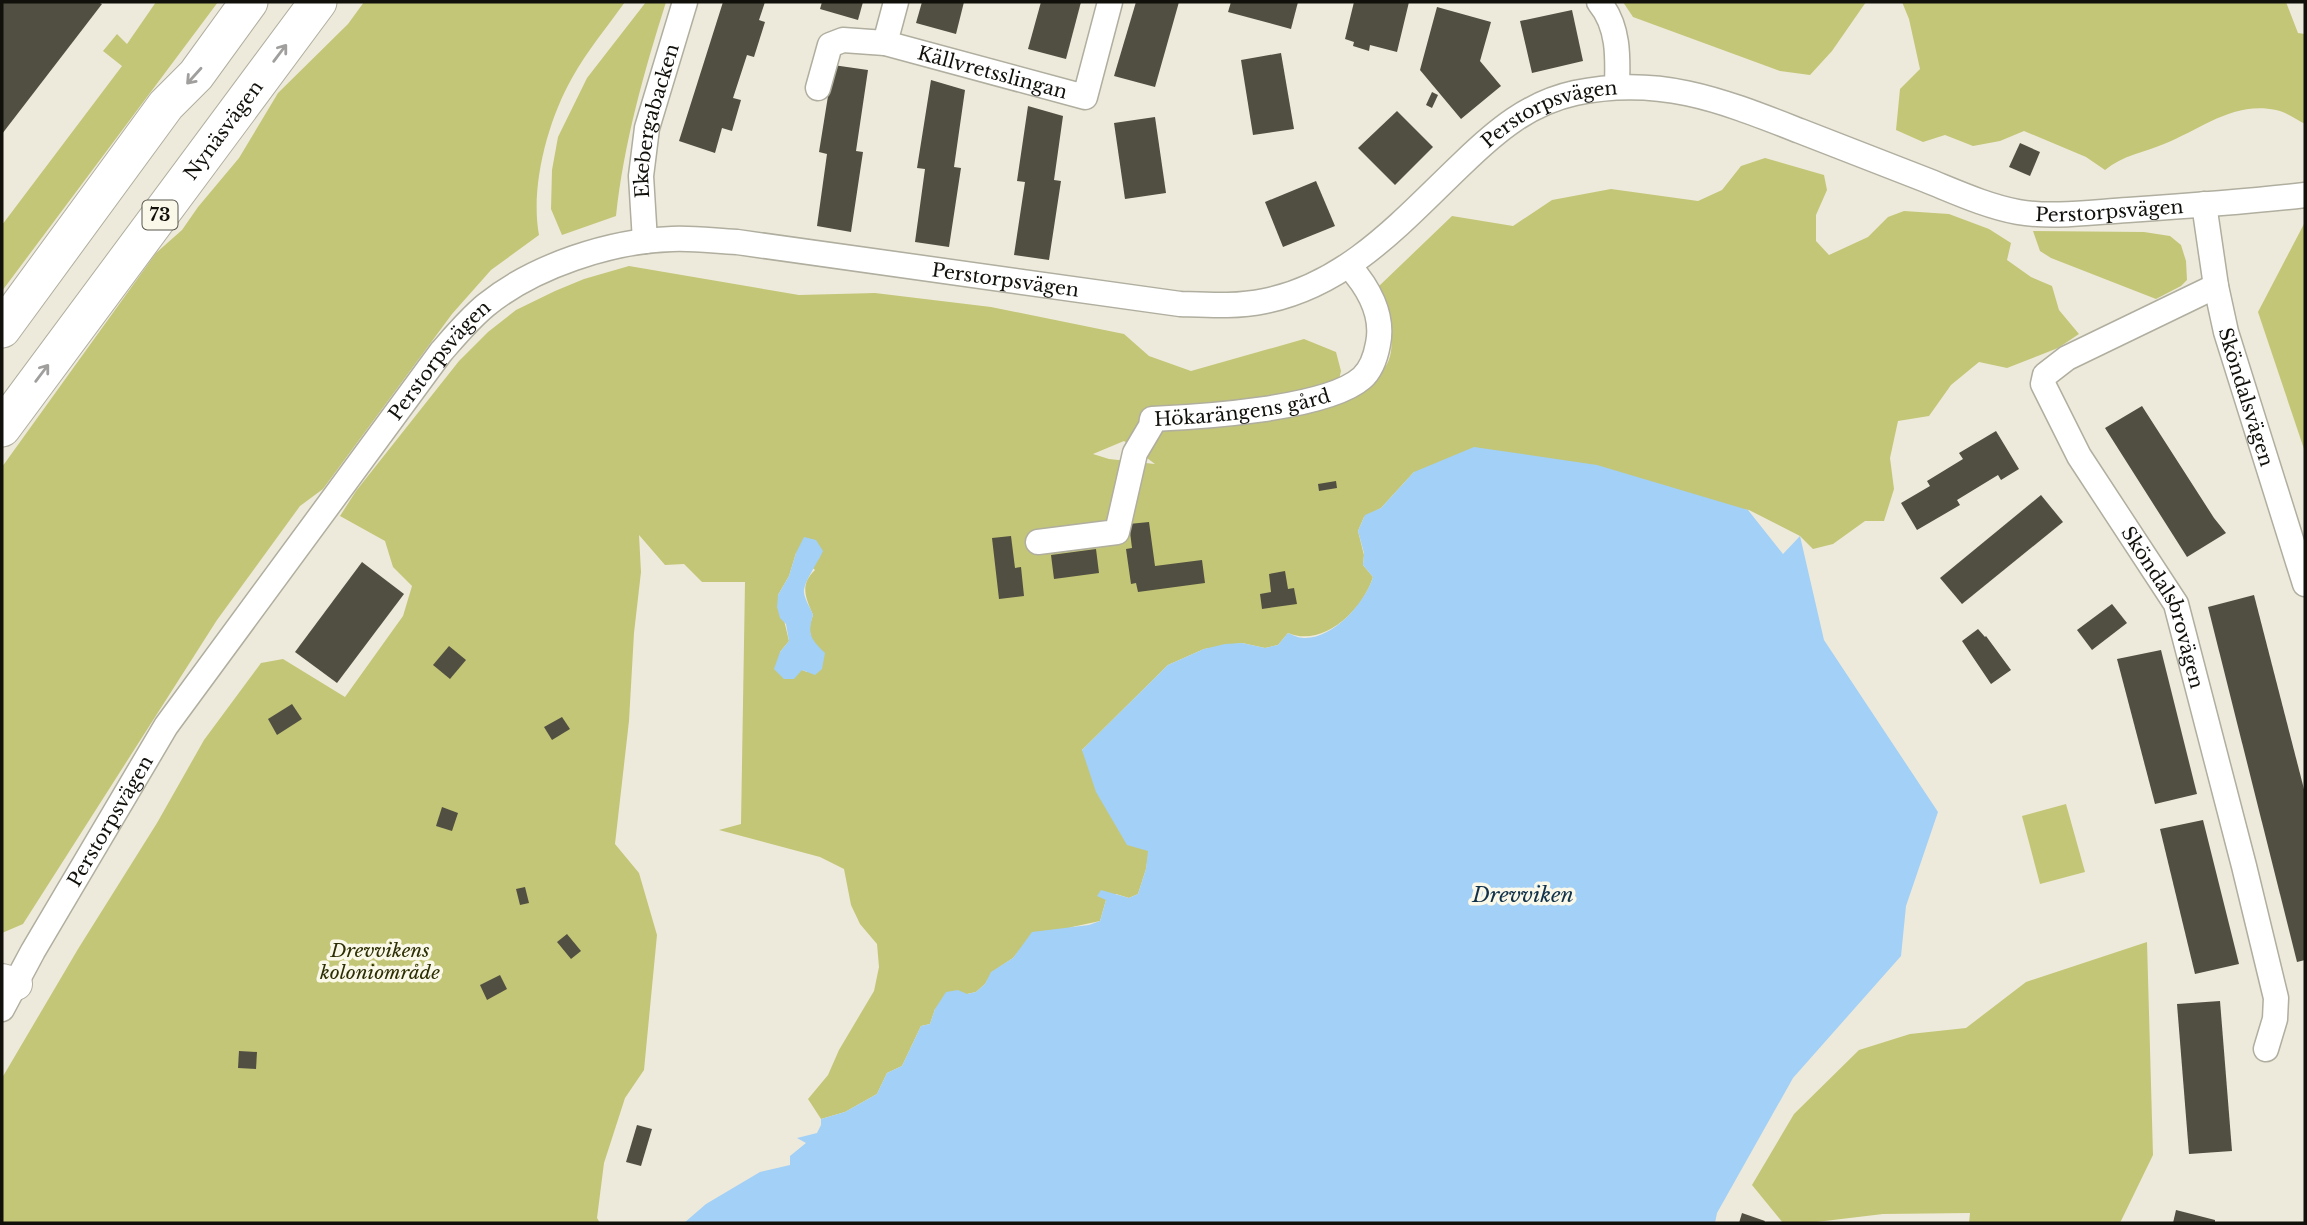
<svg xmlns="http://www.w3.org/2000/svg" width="2307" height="1225" font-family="'Libre Baskerville',serif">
	<rect width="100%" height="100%" fill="#edeadb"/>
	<g fill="#c3c677" fill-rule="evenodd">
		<path d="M 156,2 L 218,2 L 2,291 L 2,225 L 122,66 L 103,51 L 117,34 L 127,44 Z"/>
		<path d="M 364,2 L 625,2 C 607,27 587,51 572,78 C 548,120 530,187 539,235 L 491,270 L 452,314 L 323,489 L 300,506 L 217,620 L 23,924 L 2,933 L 2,467 L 156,253 L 182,230 L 198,207 L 239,158 L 278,93 L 348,24 Z"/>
		<path d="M 646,2 L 666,2 C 644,72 624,142 616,216 L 562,235 L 551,209 L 552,170 L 558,137 L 587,78 Z"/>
		<path d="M 1623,2 L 1866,2 L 1832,51 L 1810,75 L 1780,71 L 1633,17 Z"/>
		<path d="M 1902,2 L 2286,2 L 2298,33 L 2305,34 L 2305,124 C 2296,119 2286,112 2276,110 C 2233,101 2202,129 2164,144 C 2143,153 2123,155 2105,170 L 2086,157 L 2024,131 L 2000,141 L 1973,146 L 1945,135 L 1923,142 L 1896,130 L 1900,89 L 1920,69 L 1909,19 Z"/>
		<path d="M 1765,158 L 1824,175 L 1827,190 L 1816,215 L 1816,241 L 1829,255 L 1868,237 L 1888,217 L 1904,211 L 1949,214 L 1989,229 L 2011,243 L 2007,260 L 2031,277 L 2052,286 L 2059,310 L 2079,334 L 2058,348 L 2007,368 L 1979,362 L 1951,385 L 1929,416 L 1898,421 L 1890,458 L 1894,489 L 1884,521 L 1865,521 L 1833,544 L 1813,549 L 1800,536 L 1749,510 L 1414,472 L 1381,508 L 1364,517 L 1358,531 L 1364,555 L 1363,565 L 1373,577 C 1363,610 1323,648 1288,633 L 1278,645 L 1265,648 L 1242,643 L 1204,649 L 1168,665 L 1082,750 L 1149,850 L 1146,869 L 1138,894 L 1129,898 L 1116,894 L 1106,900 L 1100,921 L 1072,927 L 1022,947 L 1013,958 L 992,972 L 985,984 L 976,992 L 967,994 L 935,1009 L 930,1024 L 921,1026 L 902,1066 L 887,1073 L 877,1094 L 845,1112 L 821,1119 L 808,1099 L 828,1075 L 839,1050 L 874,991 L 879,967 L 877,944 L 860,924 L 851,905 L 844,869 L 820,857 L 719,830 L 741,824 L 745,582 L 702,582 L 684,564 L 665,565 L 639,535 L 641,572 L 634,633 L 629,721 L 615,844 L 639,873 L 657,935 L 644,1070 L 625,1098 L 604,1163 L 597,1218 L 600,1223 L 2,1223 L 2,1078 L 78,949 L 157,823 L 204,740 L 261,663 L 283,659 L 345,697 L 403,616 L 412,586 L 393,567 L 385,541 L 340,516 L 356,491 L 459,361 L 488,332 L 516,310 L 555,291 L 584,279 L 629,266 L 799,295 L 875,293 L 991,307 L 1124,334 L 1149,356 L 1191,371 L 1304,339 L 1336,352 L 1341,371 L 1335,397 C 1348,390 1367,384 1378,375 C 1404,354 1386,312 1378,287 L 1452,216 L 1513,226 L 1552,200 L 1611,189 L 1698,201 L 1722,190 L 1741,166 ZM 1124,441 L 1155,464 L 1109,459 L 1093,454 ZM 796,553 L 815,570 C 799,585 806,598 813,615 L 809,628 L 812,640 L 807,672 L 802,670 L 780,652 L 789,641 L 778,595 L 789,576 Z"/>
		<path d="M 2305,222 L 2305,452 L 2258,312 Z"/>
		<path d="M 2033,231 L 2144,232 L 2170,236 L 2181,245 L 2186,261 L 2187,280 L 2181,286 L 2156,299 L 2051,258 L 2040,251 Z"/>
		<path d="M 2066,804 L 2085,872 L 2040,884 L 2022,816 Z"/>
		<path d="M 2147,942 L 2153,1155 L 2120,1223 L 1969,1223 L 1970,1213 L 1883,1214 L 1808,1223 L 1783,1223 L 1752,1185 L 1794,1114 L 1859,1050 L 1910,1034 L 1966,1028 L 2026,982 Z"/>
	</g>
	<g fill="#a3d0f6">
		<path d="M 1474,447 L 1597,465 L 1748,510 L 1783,554 L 1800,536 L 1824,640 L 1938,812 L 1906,906 L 1901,956 L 1793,1078 L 1717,1213 L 1715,1223 L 684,1223 L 706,1204 L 760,1172 L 790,1165 L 790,1156 L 806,1143 L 797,1138 L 817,1133 L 821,1125 L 821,1119 L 845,1112 L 877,1094 L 887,1073 L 902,1066 L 921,1026 L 930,1024 L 935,1009 L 946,992 L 958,990 L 967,994 L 976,992 L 985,984 L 991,972 L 1013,958 L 1032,932 L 1089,925 L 1100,921 L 1106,900 L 1097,896 L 1101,890 L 1129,898 L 1138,894 L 1146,869 L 1148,851 L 1127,845 L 1096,792 L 1082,750 L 1168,665 L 1204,649 L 1225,644 L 1242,643 L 1265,648 L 1278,645 L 1288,633 C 1293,635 1298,638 1304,638 C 1333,639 1365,603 1373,577 L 1363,565 L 1364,553 L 1358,531 L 1365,515 L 1381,508 L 1414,472 Z"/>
		<path d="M 804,537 L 816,540 L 823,551 C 818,563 803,582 804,593 C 805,600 811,609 813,615 C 807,635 811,639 825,653 L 822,669 L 815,675 L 802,670 L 794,679 L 784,679 L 774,669 L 780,652 L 789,641 L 786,624 L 780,618 L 777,607 L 778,595 L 789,576 L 796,553 Z"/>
	</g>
	<g fill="#514f42">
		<path d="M 2,2 L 98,2 L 102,4 L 2,134 Z"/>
		<path d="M 723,2 L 765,2 L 759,20 L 765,22 L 754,57 L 747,55 L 733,98 L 741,100 L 732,131 L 722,128 L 715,153 L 679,141 Z"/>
		<path d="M 822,2 L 863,2 L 858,20 L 820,9 Z"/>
		<path d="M 922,2 L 964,2 L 956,34 L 916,23 Z"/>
		<path d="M 1041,2 L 1081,2 L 1066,59 L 1028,49 Z"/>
		<path d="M 1136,2 L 1179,2 L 1155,87 L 1114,76 Z"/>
		<path d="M 1231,2 L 1298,2 L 1291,29 L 1228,12 Z"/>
		<path d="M 1354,2 L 1409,2 L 1397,52 L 1370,45 L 1369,51 L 1353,46 L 1354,42 L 1345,39 Z"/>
		<path d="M 1437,7 L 1491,22 L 1480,61 L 1501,86 L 1461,119 L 1420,70 Z"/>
		<path d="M 1572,10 L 1583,61 L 1532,73 L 1520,21 Z"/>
		<path d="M 1281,53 L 1294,129 L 1253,135 L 1241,60 Z"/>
		<path d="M 833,65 L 868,70 L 856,151 L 863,152 L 851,232 L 817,226 L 827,154 L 819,152 Z"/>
		<path d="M 931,80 L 965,90 L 954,167 L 961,168 L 949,247 L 915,242 L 925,169 L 917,168 Z"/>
		<path d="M 1432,92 L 1438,95 L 1432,108 L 1426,105 Z"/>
		<path d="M 1028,106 L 1063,116 L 1054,180 L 1061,181 L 1049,260 L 1014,255 L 1025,182 L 1017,181 Z"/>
		<path d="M 1397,111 L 1433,147 L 1395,185 L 1358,148 Z"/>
		<path d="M 1155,117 L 1166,193 L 1125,199 L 1114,123 Z"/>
		<path d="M 2020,143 L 2040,152 L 2030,176 L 2009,167 Z"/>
		<path d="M 1316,181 L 1335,226 L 1283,247 L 1265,202 Z"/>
		<path d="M 2142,406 L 2214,518 L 2226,533 L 2187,557 L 2105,428 Z"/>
		<path d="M 1996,431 L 2019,469 L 2001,480 L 1998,475 L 1957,500 L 1960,505 L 1917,530 L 1901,503 L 1930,486 L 1927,481 L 1963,459 L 1959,453 Z"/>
		<path d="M 1336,481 L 1337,488 L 1319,491 L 1318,484 Z"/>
		<path d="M 2041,495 L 2063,522 L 1962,604 L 1940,578 Z"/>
		<path d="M 1149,522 L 1155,566 L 1202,560 L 1205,583 L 1138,592 L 1136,583 L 1131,584 L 1126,549 L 1132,548 L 1129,524 Z"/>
		<path d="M 1011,536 L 1015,568 L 1021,567 L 1024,596 L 999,599 L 992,538 Z"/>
		<path d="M 1096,549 L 1099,573 L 1054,579 L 1051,555 Z"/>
		<path d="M 362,562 L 404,594 L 337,683 L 295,652 Z"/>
		<path d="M 1285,571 L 1288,589 L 1294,588 L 1297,604 L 1262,609 L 1260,594 L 1271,592 L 1269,574 Z"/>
		<path d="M 2254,595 L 2305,793 L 2305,960 L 2297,962 L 2208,607 Z"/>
		<path d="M 2112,604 L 2127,623 L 2092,650 L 2077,630 Z"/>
		<path d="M 1978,629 L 1985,637 L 1986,636 L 2011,670 L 1991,684 L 1962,641 Z"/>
		<path d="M 449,646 L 466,660 L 450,679 L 433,665 Z"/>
		<path d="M 2161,650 L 2197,794 L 2155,804 L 2117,659 Z"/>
		<path d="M 292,704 L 302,719 L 277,735 L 268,719 Z"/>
		<path d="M 562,717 L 570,729 L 552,740 L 544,727 Z"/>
		<path d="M 442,807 L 458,813 L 452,831 L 436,826 Z"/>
		<path d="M 2203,820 L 2239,964 L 2195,974 L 2160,829 Z"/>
		<path d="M 525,887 L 529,903 L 520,905 L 516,889 Z"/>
		<path d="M 567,934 L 581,951 L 571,959 L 557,942 Z"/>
		<path d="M 500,975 L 507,989 L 487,1000 L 480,985 Z"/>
		<path d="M 2220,1001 L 2232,1151 L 2189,1154 L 2177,1004 Z"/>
		<path d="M 239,1051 L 257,1052 L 256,1069 L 238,1068 Z"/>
		<path d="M 637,1125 L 652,1129 L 641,1166 L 626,1162 Z"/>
		<path d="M 2176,1210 L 2215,1220 L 2215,1223 L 2173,1223 Z"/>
		<path d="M 1742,1213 L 1765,1221 L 1764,1223 L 1739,1223 Z"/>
	</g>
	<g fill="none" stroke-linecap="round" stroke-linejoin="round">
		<defs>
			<g id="minor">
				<path d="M 1599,2 C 1619,26 1618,57 1617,87"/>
				<path d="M 885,43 L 896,2"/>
				<path id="s1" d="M 818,88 L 830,45 L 843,40 L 885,43 L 1085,97 L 1110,2"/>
				<path id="s2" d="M 2204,204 L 2216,286 L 2226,332 L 2305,584"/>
				<path id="s3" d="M 645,241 L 641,176 L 647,128 L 685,2"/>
				<path id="s4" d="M 2216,286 L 2067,358 L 2045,375 L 2043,384 L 2079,456 L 2176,604 L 2244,866 L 2276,998 L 2275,1019 L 2266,1049"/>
				<path id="s5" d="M 1038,542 L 1117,532 L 1135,453 L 1151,426 L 1152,419 C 1200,417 1327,409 1362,378 C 1371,370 1376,355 1378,344 C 1384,315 1368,287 1349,266"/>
				<path id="s6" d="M 2,1009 L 33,951 L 166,726 L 441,352 C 455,336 469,319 486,305 C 534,266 610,241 672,239 C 694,238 715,241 737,242 L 1180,304 C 1208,305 1237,307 1265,301 C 1349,284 1404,219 1463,163 C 1496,131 1529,103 1575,93 C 1660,75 1723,101 1800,131 C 1842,147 1884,164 1926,180 C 1956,192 1986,206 2018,212 C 2053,218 2093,212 2128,210 C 2187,206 2246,202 2305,195"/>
			</g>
			<path id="major" d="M 2,980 L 16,984"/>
			<g id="highway">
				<path d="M 2,329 L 166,105 L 196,75 L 249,2"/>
				<path id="s7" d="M 2,428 L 318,2"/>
			</g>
		</defs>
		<use href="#minor" stroke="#b0ae9f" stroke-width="27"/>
		<use href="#major" stroke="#b0ae9f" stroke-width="34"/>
		<use href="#highway" stroke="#b0ae9f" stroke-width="39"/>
		<use href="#minor" stroke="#fff" stroke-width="24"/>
		<use href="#major" stroke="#fff" stroke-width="32"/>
		<use href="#highway" stroke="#fff" stroke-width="37"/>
	</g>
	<defs><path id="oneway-shaft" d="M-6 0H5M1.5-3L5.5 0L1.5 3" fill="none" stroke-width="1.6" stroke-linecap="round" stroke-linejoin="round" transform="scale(1.75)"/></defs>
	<g stroke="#a09f9d">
		<use href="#oneway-shaft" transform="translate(280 53) rotate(-53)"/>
		<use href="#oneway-shaft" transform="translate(194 76) rotate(132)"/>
		<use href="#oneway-shaft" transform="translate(42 373) rotate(-53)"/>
	</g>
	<g text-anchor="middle" stroke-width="7" stroke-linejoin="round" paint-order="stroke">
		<rect fill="#faf8e8" stroke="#57564d" stroke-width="2" x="142.5" y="200.5" width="35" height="29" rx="5"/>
		<g font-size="18" font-weight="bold" fill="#11100b">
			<text x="160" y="221">73</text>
		</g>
		<g font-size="19" fill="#11100b" stroke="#faf8e8">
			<text dy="7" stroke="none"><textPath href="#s1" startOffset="212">Källvretsslingan</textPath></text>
			<text dy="7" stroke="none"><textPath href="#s6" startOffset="2002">Perstorpsvägen</textPath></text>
			<text dy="7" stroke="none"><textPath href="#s3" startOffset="122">Ekebergabacken</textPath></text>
			<text dy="7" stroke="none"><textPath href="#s7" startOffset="371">Nynäsvägen</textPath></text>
			<text dy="7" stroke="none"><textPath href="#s6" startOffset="2590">Perstorpsvägen</textPath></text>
			<text dy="7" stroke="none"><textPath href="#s6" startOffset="1393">Perstorpsvägen</textPath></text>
			<text dy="7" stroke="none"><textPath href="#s6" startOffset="784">Perstorpsvägen</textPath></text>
			<text dy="7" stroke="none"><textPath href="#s2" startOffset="198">Sköndalsvägen</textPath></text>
			<text dy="7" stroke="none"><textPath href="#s5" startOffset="290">Hökarängens gård</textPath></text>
			<text dy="7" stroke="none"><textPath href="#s4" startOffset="458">Sköndalsbrovägen</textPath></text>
			<text dy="7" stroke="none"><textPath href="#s6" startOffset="217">Perstorpsvägen</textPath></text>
		</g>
		<g font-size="19" font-style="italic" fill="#2d2e03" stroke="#faf8e8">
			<text x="380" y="957">Drevvikens<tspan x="380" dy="22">koloniområde</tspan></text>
		</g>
		<g font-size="21" font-style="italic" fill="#0f314a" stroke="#faf8e8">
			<text x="1523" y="902">Drevviken</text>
		</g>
	</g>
	<rect width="2307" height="1225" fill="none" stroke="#11100b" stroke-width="7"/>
</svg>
